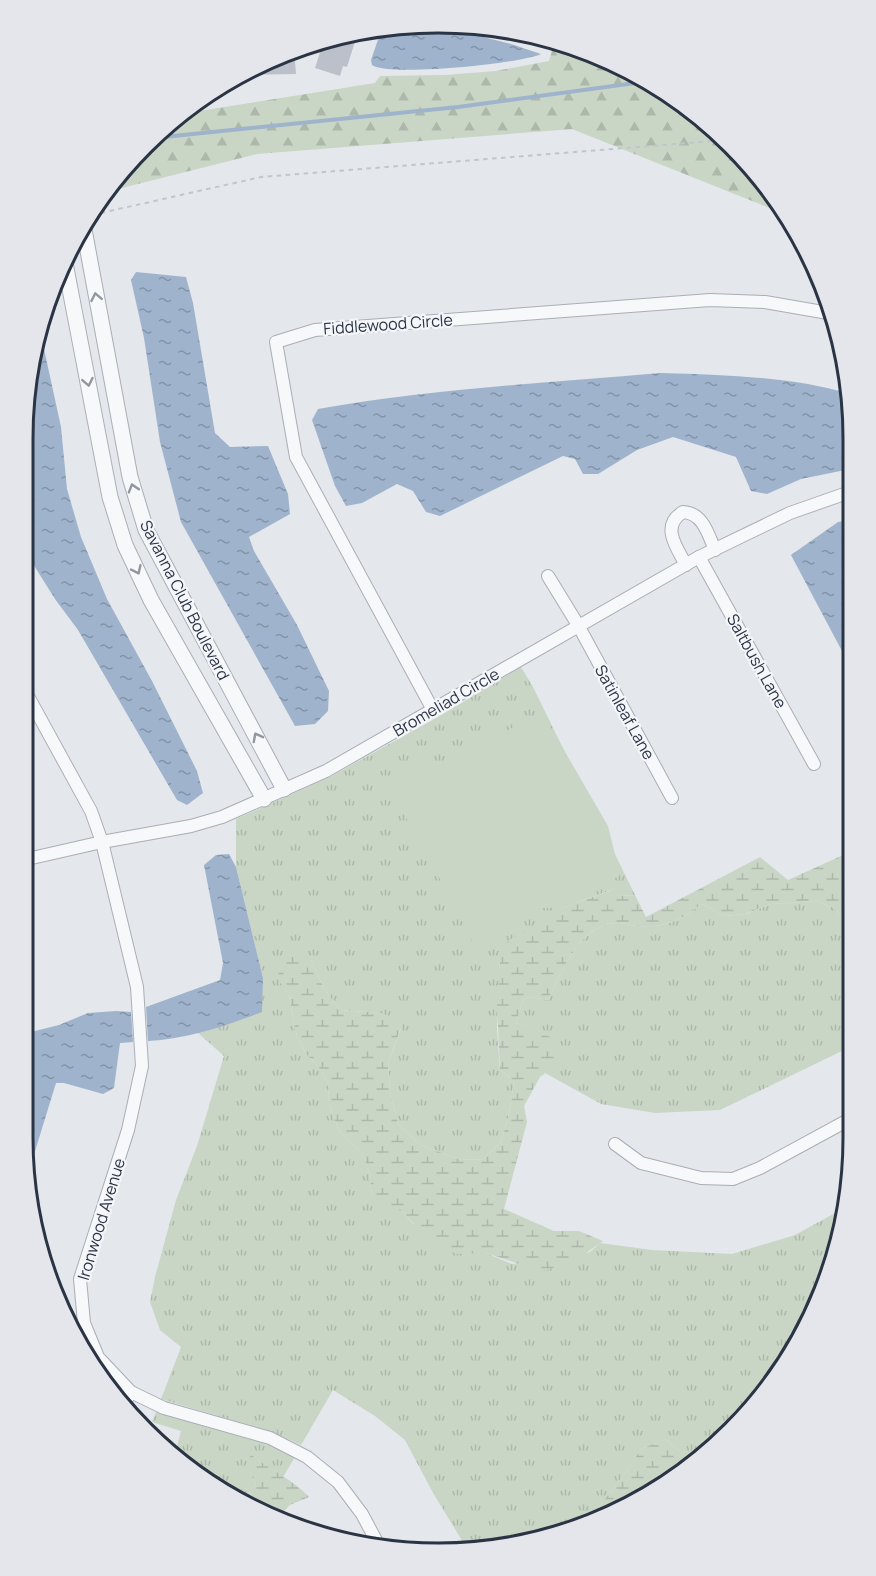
<svg xmlns="http://www.w3.org/2000/svg" width="876" height="1576" font-family="Manrope,sans-serif">
	<defs>
		<pattern id="grass-tufts" width="24" height="20" patternUnits="userSpaceOnUse" patternTransform="scale(1.5)"><rect width="24" height="20" fill="#c9d6c5"/><path d="M3 7l-1-3M5 7V3M7 7l1-3M15 17l-1-3M17 17v-4M19 17l1-3" fill="none" stroke="#adb8ab"/></pattern>
		<pattern id="forest-firs" width="22" height="20" patternUnits="userSpaceOnUse" patternTransform="scale(1.5)"><rect width="22" height="20" fill="#c9d6c5"/><path d="M5 1l3.5 6h-7zM16 11l3.5 6h-7z" fill="#adb8ab"/></pattern>
		<pattern id="wetland-marsh" width="20" height="14" patternUnits="userSpaceOnUse" patternTransform="scale(1.5)"><rect width="20" height="14" fill="#c9d6c5"/><path d="M1 5h8M5 5V1M11 12h8M15 12V8" fill="none" stroke="#adb8ab"/></pattern>
		<pattern id="water-ripples" width="26" height="14" patternUnits="userSpaceOnUse" patternTransform="scale(1.5)"><rect width="26" height="14" fill="#9fb4cc"/><path d="M2 4q2-2 4 0t4 0M15 11q2-2 4 0t4 0" fill="none" stroke="#8293a7"/></pattern>
	</defs>
	<rect width="100%" height="100%" fill="#e4e7ec"/>
	<g fill="url(#grass-tufts)">
		<path d="M 521,667 L 533,687 L 635,895 L 617,896 L 614,889 L 562,908 L 500,961 L 497,1029 L 500,1070 L 514,1081 L 509,1114 L 501,1142 L 484,1159 L 461,1160 L 421,1145 L 398,1124 L 390,1092 L 388,1064 L 401,1029 L 381,1013 L 340,1010 L 324,989 L 309,955 L 278,977 L 289,996 L 297,1037 L 307,1055 L 318,1066 L 328,1084 L 329,1104 L 339,1131 L 362,1153 L 369,1172 L 372,1195 L 400,1208 L 413,1224 L 476,1253 L 486,1253 L 512,1264 L 590,1252 L 600,1243 L 652,1250 L 732,1254 L 795,1235 L 846,1207 L 839,1246 L 798,1346 L 712,1451 L 691,1463 L 685,1455 L 665,1439 L 641,1449 L 626,1472 L 594,1513 L 571,1527 L 469,1552 L 433,1493 L 405,1440 L 375,1416 L 333,1390 L 301,1445 L 272,1432 L 161,1399 L 181,1347 L 160,1330 L 150,1302 L 155,1277 L 176,1200 L 197,1146 L 224,1056 L 198,1033 L 216,1028 L 263,978 L 236,867 L 236,819 L 330,777 L 443,714 Z"/>
		<path d="M 816,901 L 834,908 L 852,928 L 852,1046 L 720,1110 L 655,1113 L 601,1104 L 545,1073 C 561,1062 559,1056 553,1039 L 516,1023 L 523,1000 L 531,997 L 548,1000 C 561,973 580,925 615,923 C 622,922 631,926 638,926 C 667,928 679,920 702,904 L 725,916 L 746,914 L 771,904 Z"/>
		<path d="M 156,1412 L 267,1444 L 295,1457 L 283,1477 L 252,1456 L 249,1472 L 256,1484 L 249,1492 L 260,1508 L 207,1483 L 175,1454 L 181,1431 L 152,1422 Z"/>
	</g>
	<path fill="url(#forest-firs)" d="M 462,25 L 493,26 L 572,45 L 646,78 L 732,144 L 784,207 L 787,215 L 572,129 L 257,154 L 122,188 L 110,186 L 126,164 L 180,114 L 375,83 L 380,76 L 445,75 L 496,71 L 549,61 L 554,44 L 523,41 Z"/>
	<g fill="url(#wetland-marsh)">
		<path d="M 852,851 L 852,928 L 834,908 L 816,901 L 771,904 L 745,914 L 725,916 L 702,904 C 679,920 667,928 638,926 C 631,926 622,922 615,923 C 580,925 561,973 548,1000 L 531,997 L 523,1000 L 516,1023 L 553,1038 L 559,1055 L 555,1066 L 540,1077 L 524,1106 L 527,1122 L 504,1209 L 554,1231 L 579,1231 L 603,1241 L 569,1265 L 540,1271 L 486,1253 L 456,1254 L 424,1235 L 400,1209 L 385,1209 L 372,1195 L 369,1172 L 362,1153 L 339,1131 L 329,1104 L 328,1084 L 318,1066 L 307,1055 L 297,1037 L 289,996 L 277,977 C 285,960 288,953 309,955 L 324,989 L 340,1010 L 381,1013 L 398,1020 L 401,1028 L 388,1064 L 390,1092 L 398,1124 L 421,1145 L 461,1160 L 484,1159 L 501,1142 L 509,1114 L 514,1081 L 500,1070 L 497,1005 L 500,961 L 508,941 L 562,908 L 615,889 L 618,896 L 635,895 L 646,917 L 760,857 L 788,880 Z"/>
		<path d="M 665,1439 L 685,1455 L 691,1463 L 597,1522 L 539,1535 L 548,1531 L 571,1527 L 594,1513 L 626,1472 L 641,1449 Z"/>
		<path d="M 252,1455 C 270,1470 293,1479 309,1497 L 290,1505 L 279,1516 L 260,1508 L 249,1491 L 256,1484 L 249,1472 L 247,1459 Z"/>
	</g>
	<path fill="#c9d6c5" d="M 542,712 L 608,826 L 620,875 L 572,905 L 550,908 L 523,908 L 475,946 L 417,835 L 394,799 L 383,800 L 382,791 L 386,783 L 398,783 L 408,777 L 419,766 L 438,767 Z"/>
	<g fill="url(#water-ripples)">
		<path d="M 411,23 L 417,24 L 424,28 L 448,28 L 511,44 L 541,54 C 520,64 388,77 372,65 L 371,60 L 382,28 Z"/>
		<path d="M 136,272 L 186,277 L 193,303 L 215,433 L 230,447 L 268,446 L 288,494 L 290,514 L 249,537 L 254,551 L 297,625 L 329,691 L 328,711 L 315,724 L 295,726 L 181,522 L 160,442 L 144,338 L 131,280 Z"/>
		<path d="M 39,326 L 61,427 L 67,489 L 81,537 L 107,599 L 152,681 L 197,771 L 203,793 L 187,805 L 177,800 L 78,630 L 55,599 L 23,548 L 23,411 Z"/>
		<path d="M 660,373 C 723,375 789,376 850,394 L 850,469 L 801,479 L 767,494 L 751,491 L 736,457 L 673,437 L 637,450 L 598,474 L 583,474 L 575,459 L 563,456 L 440,516 L 426,512 L 413,491 L 397,484 L 362,503 L 346,506 L 335,486 L 312,420 L 318,409 C 430,389 546,383 660,373 Z"/>
		<path d="M 850,520 L 851,668 L 791,555 L 838,522 Z"/>
		<path d="M 229,854 L 236,867 L 263,978 L 262,1012 C 225,1026 188,1039 148,1041 L 146,1007 L 220,980 L 223,963 L 204,865 L 216,855 Z"/>
		<path d="M 116,1011 L 131,1012 L 133,1042 L 120,1043 L 114,1088 L 103,1094 L 64,1083 L 56,1083 L 28,1174 L 23,1138 L 23,1034 L 59,1025 L 88,1013 Z"/>
	</g>
	<g fill="none" stroke-linecap="round" stroke-linejoin="round">
		<path stroke="#9fb4cc" stroke-width="4" d="M 154,138 L 458,107 L 650,81"/>
	</g>
	<g fill="#bbc0ca">
		<path d="M 358,32 L 347,67 L 343,66 L 340,76 L 315,68 L 322,46 L 332,49 L 336,36 Z"/>
		<path d="M 294,50 L 296,74 L 239,75 L 255,65 Z"/>
	</g>
	<g fill="none" stroke-linecap="round" stroke-linejoin="round">
		<defs>
			<g id="minor">
				<path d="M 699,557 L 814,764"/>
				<path d="M 686,565 C 677,548 660,526 683,512 C 703,513 708,534 715,550"/>
				<path d="M 548,576 L 578,625 L 672,798"/>
				<path d="M 23,687 L 91,811 L 102,842 L 137,987 L 142,1066 L 128,1130 L 80,1279 L 84,1323 L 98,1357 L 131,1392 L 164,1408 L 270,1438 L 307,1457 L 338,1482 L 362,1514 L 378,1544"/>
				<path d="M 433,710 L 296,457 L 276,342 L 315,330 L 710,300 L 765,302 L 834,314"/>
				<path d="M 23,860 L 102,842 L 191,826 L 222,817 L 326,771 L 699,557 L 790,513 L 850,492"/>
				<path d="M 615,1144 L 641,1163 L 701,1178 L 733,1179 L 760,1168 L 852,1118"/>
				<path d="M 123,1405 L 131,1392"/>
			</g>
			<g id="tertiary">
				<path d="M 83,224 L 130,477 L 146,530 L 284,789"/>
				<path d="M 65,263 L 110,497 L 125,545 L 151,600 L 264,799"/>
			</g>
		</defs>
		<use href="#minor" stroke="#a9aeb7" stroke-width="14"/>
		<use href="#tertiary" stroke="#a9aeb7" stroke-width="17"/>
		<path stroke="#c2c5cb" stroke-width="2" stroke-dasharray="4.5 4.5" stroke-linecap="butt" d="M 92,215 L 261,177 L 726,140"/>
		<use href="#minor" stroke="#f7f8fa" stroke-width="12"/>
		<use href="#tertiary" stroke="#f7f8fa" stroke-width="15"/>
	</g>
	<defs><path id="oneway-chevron" d="M-2-3.5L2.5 0L-2 3.5" fill="none" stroke-width="1.6" stroke-linecap="round" stroke-linejoin="round" transform="scale(1.5)"/></defs>
	<g stroke="#9196a0">
		<use href="#oneway-chevron" transform="translate(96 297) rotate(-101)"/>
		<use href="#oneway-chevron" transform="translate(88 382) rotate(79)"/>
		<use href="#oneway-chevron" transform="translate(133 488) rotate(-107)"/>
		<use href="#oneway-chevron" transform="translate(137 570) rotate(65)"/>
		<use href="#oneway-chevron" transform="translate(257 737) rotate(-118)"/>
	</g>
	<g text-anchor="middle" stroke-width="4.5" stroke-linejoin="round" paint-order="stroke">
		<g font-size="16" fill="#2b3445" stroke="#f4f6f9">
			<text transform="translate(388 324) rotate(-4)" y="6">Fiddlewood Circle</text>
			<text transform="translate(185 600) rotate(63)" y="6">Savanna Club Boulevard</text>
			<text transform="translate(757 661) rotate(61)" y="6">Saltbush Lane</text>
			<text transform="translate(446 702) rotate(-30)" y="6">Bromeliad Circle</text>
			<text transform="translate(625 712) rotate(61)" y="6">Satinleaf Lane</text>
			<text transform="translate(101 1219) rotate(-73)" y="6">Ironwood Avenue</text>
		</g>
	</g>
	<path d="M0 0H876V1576H0ZM438 33H438A405 405 0 0 1 843 438V1138A405 405 0 0 1 438 1543H438A405 405 0 0 1 33 1138V438A405 405 0 0 1 438 33Z" fill="#e4e6eb" fill-rule="evenodd"/>
	<path fill="none" stroke="#2b3445" stroke-width="3" d="M438 33H438A405 405 0 0 1 843 438V1138A405 405 0 0 1 438 1543H438A405 405 0 0 1 33 1138V438A405 405 0 0 1 438 33Z"/>
</svg>
